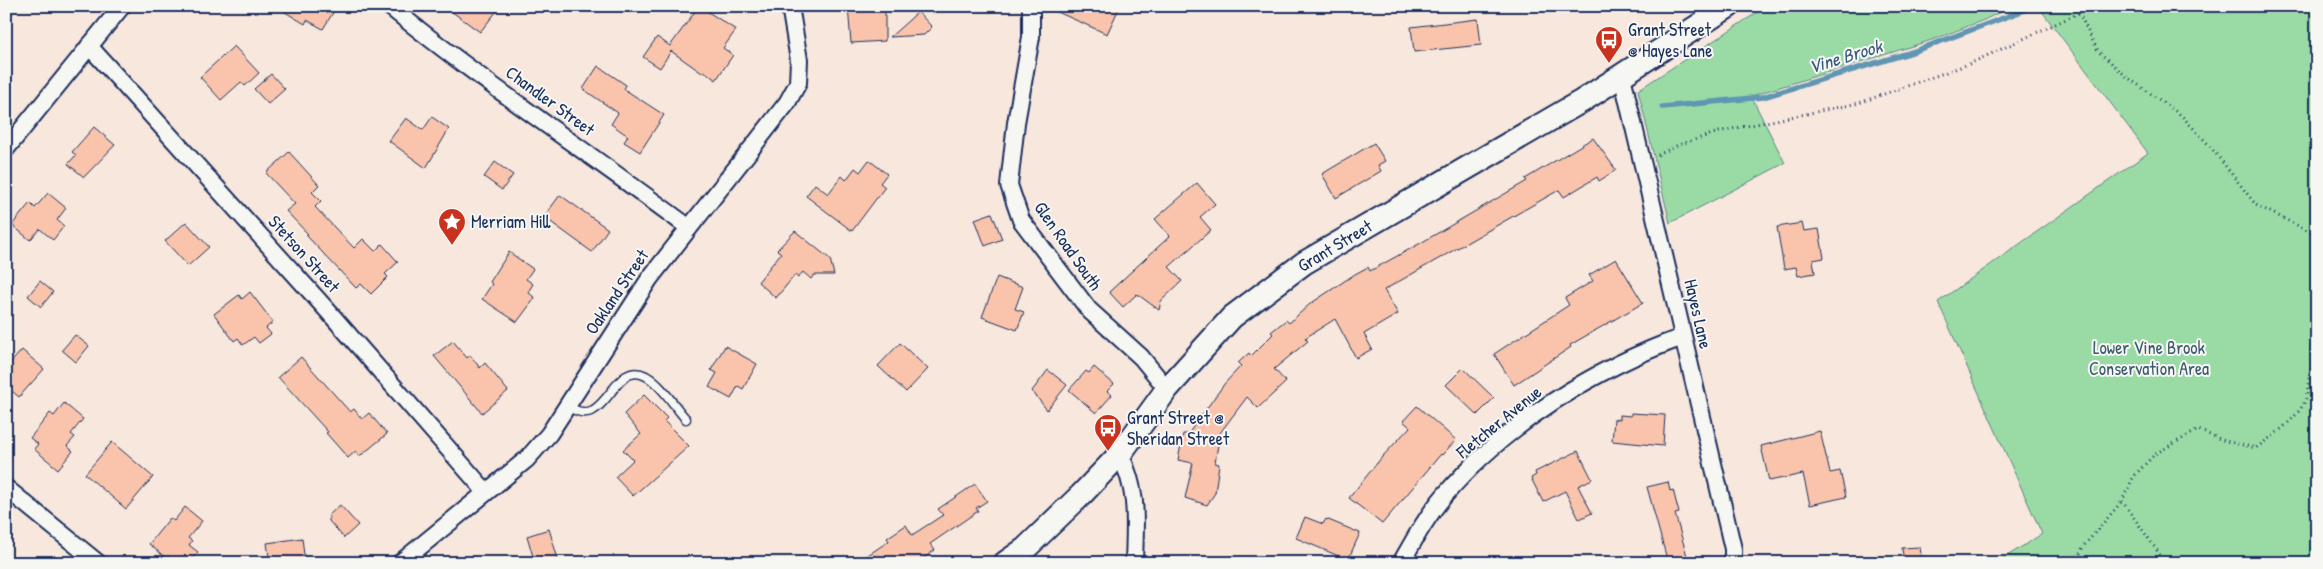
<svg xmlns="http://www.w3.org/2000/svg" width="2323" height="569" font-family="'Patrick Hand',sans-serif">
	<rect width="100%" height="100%" fill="#f7e7dd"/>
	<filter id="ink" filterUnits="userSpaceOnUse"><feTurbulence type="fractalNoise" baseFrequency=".02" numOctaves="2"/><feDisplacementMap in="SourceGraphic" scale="10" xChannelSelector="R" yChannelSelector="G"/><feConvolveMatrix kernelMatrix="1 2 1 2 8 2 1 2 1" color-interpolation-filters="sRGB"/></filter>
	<g filter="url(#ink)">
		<g fill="#9adba5" stroke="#5a8582">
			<path d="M 1767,6 L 2013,6 L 1984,20 L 1935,39 L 1751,96 L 1785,163 L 1670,223 L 1638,90 Z"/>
			<path d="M 2038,6 L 2317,6 L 2317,563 L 1996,563 L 2042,534 L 1938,302 L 2148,153 Z"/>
		</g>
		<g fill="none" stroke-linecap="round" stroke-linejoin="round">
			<path stroke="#5f96b3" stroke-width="5.5" d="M 1662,107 L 1763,97 L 1912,52 L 2022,11 L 2031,6"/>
		</g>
		<g fill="#f9c4ab" stroke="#1b2f5e">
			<path d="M 275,6 L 337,6 L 323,29 L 307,20 L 305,24 Z"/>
			<path d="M 444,6 L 501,6 L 480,32 Z"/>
			<path d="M 699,6 L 736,30 L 723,48 L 733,55 L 716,80 L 704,71 L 702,73 L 671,51 L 660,68 L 643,57 L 657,37 L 670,46 Z"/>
			<path d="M 848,6 L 885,6 L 885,41 L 851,43 Z"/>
			<path d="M 1044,6 L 1120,6 L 1107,34 Z"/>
			<path d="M 918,12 L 932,27 L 924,35 L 890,37 Z"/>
			<path d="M 1478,19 L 1481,45 L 1414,52 L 1411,27 Z"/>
			<path d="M 234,46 L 259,73 L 245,86 L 241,82 L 221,100 L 200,77 Z"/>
			<path d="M 598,66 L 626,85 L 624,89 L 664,115 L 640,152 L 624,142 L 628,136 L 611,124 L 618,113 L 583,89 Z"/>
			<path d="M 271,74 L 285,89 L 268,104 L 254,89 Z"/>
			<path d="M 432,117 L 449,129 L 426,168 L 389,141 L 406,118 L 423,130 Z"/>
			<path d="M 94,127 L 115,145 L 84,177 L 68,164 L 76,155 L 72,152 Z"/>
			<path d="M 1593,138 L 1616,170 L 1599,181 L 1597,177 L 1564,197 L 1559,190 L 1384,290 L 1398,314 L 1364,334 L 1372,349 L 1356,358 L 1335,319 L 1305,338 L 1308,341 L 1274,369 L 1286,382 L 1258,408 L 1247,397 L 1220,433 L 1215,463 L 1219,464 L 1215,493 L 1207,505 L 1185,498 L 1193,463 L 1178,460 L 1183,434 L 1188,434 L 1225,383 L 1241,366 L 1238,363 L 1249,353 L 1251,356 L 1273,334 L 1271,332 L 1286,320 L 1289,323 L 1310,304 L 1355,274 L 1368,267 L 1370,271 L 1419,244 L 1527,181 L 1525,179 Z"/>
			<path d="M 1374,143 L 1385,161 L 1378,165 L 1381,171 L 1336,198 L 1322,174 Z"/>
			<path d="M 289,152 L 319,185 L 312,192 L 321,201 L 315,207 L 354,248 L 363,239 L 375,251 L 382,244 L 398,262 L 385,274 L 388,277 L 371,294 L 361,284 L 356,288 L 306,235 L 308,234 L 286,211 L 295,204 L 266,173 Z"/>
			<path d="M 869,160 L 887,174 L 880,183 L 885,187 L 852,231 L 806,196 L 815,184 L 828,194 L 842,176 L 846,180 L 855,168 L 860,172 Z"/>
			<path d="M 495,162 L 513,175 L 502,190 L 484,177 Z"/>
			<path d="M 1197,183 L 1215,204 L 1200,217 L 1211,230 L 1169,267 L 1182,281 L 1161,301 L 1159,310 L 1137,294 L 1123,307 L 1109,292 L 1170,236 L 1155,219 Z"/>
			<path d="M 48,193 L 66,208 L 57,220 L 64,226 L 53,240 L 40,229 L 30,240 L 12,225 L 30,203 L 35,208 Z"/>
			<path d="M 560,195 L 608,229 L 592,252 L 544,217 Z"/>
			<path d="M 992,213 L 1002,239 L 985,246 L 975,219 Z"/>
			<path d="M 186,222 L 209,247 L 188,266 L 165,241 Z"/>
			<path d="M 1802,223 L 1804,231 L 1819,229 L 1824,258 L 1813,260 L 1815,273 L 1798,276 L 1796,267 L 1784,269 L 1777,227 Z"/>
			<path d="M 795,231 L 830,259 L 834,275 L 814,275 L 811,279 L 803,272 L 798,278 L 795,275 L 776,298 L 758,282 L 781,253 L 777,250 Z"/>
			<path d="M 509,252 L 533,269 L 526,279 L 533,284 L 528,292 L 535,298 L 517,322 L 482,299 L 492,284 L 490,282 Z"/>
			<path d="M 1616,259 L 1643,303 L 1570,345 L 1571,347 L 1514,385 L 1494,354 L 1569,305 L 1565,298 L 1593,281 L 1589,275 Z"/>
			<path d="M 997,277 L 1023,287 L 1015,309 L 1024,312 L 1017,330 L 982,317 Z"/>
			<path d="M 40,281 L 53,292 L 41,307 L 28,296 Z"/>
			<path d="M 250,292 L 273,322 L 266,328 L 271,334 L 259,343 L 254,337 L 243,345 L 238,338 L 234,341 L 214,314 L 239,295 L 242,299 Z"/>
			<path d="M 75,335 L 89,346 L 76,362 L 62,350 Z"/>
			<path d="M 453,341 L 467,358 L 470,355 L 480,368 L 485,363 L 508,391 L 482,413 L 434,356 Z"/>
			<path d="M 900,343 L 928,369 L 906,392 L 878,366 Z"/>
			<path d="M 725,346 L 757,364 L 743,389 L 738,386 L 731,399 L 709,387 L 717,373 L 711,370 Z"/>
			<path d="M 22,350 L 44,369 L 19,397 L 6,386 L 6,368 Z"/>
			<path d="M 301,357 L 350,412 L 354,409 L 362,419 L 369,413 L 387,434 L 364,453 L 359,456 L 356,451 L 348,458 L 326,433 L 328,432 L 278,377 Z"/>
			<path d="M 1094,367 L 1114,384 L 1107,391 L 1112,395 L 1096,413 L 1069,390 L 1086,371 L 1089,373 Z"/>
			<path d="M 1463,368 L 1494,398 L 1477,415 L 1446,385 Z"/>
			<path d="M 1048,370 L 1067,385 L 1047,410 L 1032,391 Z"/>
			<path d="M 644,395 L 667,418 L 664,421 L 689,446 L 633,496 L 615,477 L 633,460 L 623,450 L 641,434 L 624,414 Z"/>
			<path d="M 64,403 L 83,419 L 71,434 L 75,437 L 67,446 L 73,451 L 58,469 L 34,449 L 38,444 L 30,438 L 50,413 L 54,416 Z"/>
			<path d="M 1417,406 L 1456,440 L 1442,455 L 1441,454 L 1382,524 L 1349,498 L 1382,457 L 1410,427 L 1403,421 Z"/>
			<path d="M 1631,413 L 1665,415 L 1663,446 L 1612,441 L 1614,419 L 1620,420 L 1620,415 L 1631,416 Z"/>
			<path d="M 1820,431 L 1830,473 L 1840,471 L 1846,497 L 1810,505 L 1803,474 L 1769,481 L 1761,446 Z"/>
			<path d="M 112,442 L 153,477 L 126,509 L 85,474 Z"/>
			<path d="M 1578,451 L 1592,479 L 1578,486 L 1592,513 L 1579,519 L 1565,491 L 1543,502 L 1531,478 L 1536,475 L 1535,472 Z"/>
			<path d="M 1668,482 L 1670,491 L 1673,490 L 1679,513 L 1675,514 L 1689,563 L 1668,563 L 1647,487 Z"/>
			<path d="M 975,484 L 987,501 L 976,508 L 978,511 L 930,544 L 935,550 L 917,563 L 856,563 L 889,541 L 887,538 L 906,525 L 912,535 L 943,515 L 938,509 Z"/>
			<path d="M 340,505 L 358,525 L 344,538 L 329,521 L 329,515 Z"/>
			<path d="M 185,507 L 202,521 L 188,538 L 192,541 L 189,545 L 198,552 L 189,563 L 176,563 L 168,556 L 166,558 L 149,544 L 170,518 L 174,521 Z"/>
			<path d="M 1305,517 L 1323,524 L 1326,519 L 1360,533 L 1348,560 L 1296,538 Z"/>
			<path d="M 549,529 L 558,559 L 549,563 L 535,563 L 527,536 Z"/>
			<path d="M 302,538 L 305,563 L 270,563 L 267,543 Z"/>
			<path d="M 1920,547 L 1922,563 L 1904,563 L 1902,548 Z"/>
		</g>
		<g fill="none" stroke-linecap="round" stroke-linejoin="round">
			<defs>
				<path id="lane" d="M 567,405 C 607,436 611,358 646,376 C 662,385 674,406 686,419"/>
				<g id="street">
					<path d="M 389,6 C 485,84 589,153 688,227"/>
					<path d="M 1031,6 L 1031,37 L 1016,123 L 1009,185 L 1021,220 L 1089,310 L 1141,357 L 1167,389"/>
					<path d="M 89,46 L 327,310 L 486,492"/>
					<path d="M 1622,76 L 1733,549 L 1733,563"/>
					<path d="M 6,149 L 122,6"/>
					<path d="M 1120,454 C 1139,494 1135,520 1134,563"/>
					<path d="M 6,488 L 98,563"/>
					<path d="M 400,563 L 527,459 L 549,434 L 650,278 L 787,103 L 798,83 L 799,60 L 790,6"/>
					<path d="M 1401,563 C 1414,540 1427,516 1444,496 C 1504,425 1597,367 1683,337"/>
				</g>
				<path id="secondary" d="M 1005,563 L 1025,549 L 1081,495 L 1120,454 L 1167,389 L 1232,317 L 1304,263 L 1582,101 L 1729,6"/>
			</defs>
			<use href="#lane" stroke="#1b2f5e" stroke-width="11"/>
			<use href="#street" stroke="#1b2f5e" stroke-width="20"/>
			<use href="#secondary" stroke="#1b2f5e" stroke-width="26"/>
			<g stroke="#1b2f5e" stroke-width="3" stroke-dasharray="1 4" stroke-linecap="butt">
				<path d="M 2079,13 L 2098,51 L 2127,77 L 2181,115 L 2209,145 L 2256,205 L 2317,235"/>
				<path d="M 1658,155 L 1678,145 L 1722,131 L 1859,103 L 1969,64 L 2079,13 L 2087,6"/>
				<path d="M 2076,563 L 2083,547 L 2122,501"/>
				<path d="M 2166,563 L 2122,501 L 2134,476 L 2155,454 L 2198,430 L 2225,441 L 2256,448 C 2272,436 2292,423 2303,405 C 2311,392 2305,372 2317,361"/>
			</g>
			<use href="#lane" stroke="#f6f6f2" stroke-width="8"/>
			<use href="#street" stroke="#f6f6f2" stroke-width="16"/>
			<use href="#secondary" stroke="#f6f6f2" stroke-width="22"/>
		</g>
	</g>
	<defs>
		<symbol id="bus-pin" viewBox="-11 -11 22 30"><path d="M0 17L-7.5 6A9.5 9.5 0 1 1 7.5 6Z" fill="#c8321e" stroke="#f6f6f2"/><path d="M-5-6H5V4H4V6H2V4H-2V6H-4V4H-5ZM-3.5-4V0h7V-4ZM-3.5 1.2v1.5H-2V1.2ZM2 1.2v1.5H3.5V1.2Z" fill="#fff"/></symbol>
		<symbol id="sight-pin" viewBox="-11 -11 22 30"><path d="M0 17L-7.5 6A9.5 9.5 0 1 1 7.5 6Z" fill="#c8321e" stroke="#f6f6f2"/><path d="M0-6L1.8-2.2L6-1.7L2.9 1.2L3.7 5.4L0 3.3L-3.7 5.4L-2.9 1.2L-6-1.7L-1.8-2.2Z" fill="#fff"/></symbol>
	</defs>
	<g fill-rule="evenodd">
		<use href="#bus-pin" x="1593" y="24" width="32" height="43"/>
		<use href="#sight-pin" x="436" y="206" width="32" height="43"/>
		<use href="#bus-pin" x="1092" y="412" width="32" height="43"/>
	</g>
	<g text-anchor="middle" stroke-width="4" stroke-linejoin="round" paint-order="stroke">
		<g font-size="18" fill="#1b2f5e" stroke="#f6f6f2" text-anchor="start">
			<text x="1628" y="36">Grant Street<tspan x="1628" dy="21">@ Hayes Lane</tspan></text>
			<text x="471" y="228">Merriam Hill</text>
			<text x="1127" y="424">Grant Street @<tspan x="1127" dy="21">Sheridan Street</tspan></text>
		</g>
		<g font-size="18" fill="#1b2f5e" stroke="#f6f6f2">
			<text transform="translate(550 101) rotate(36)" y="6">Chandler Street</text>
			<text transform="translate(1068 246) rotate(55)" y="6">Glen Road South</text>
			<text transform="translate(1335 246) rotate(-31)" y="6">Grant Street</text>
			<text transform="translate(304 254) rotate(48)" y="6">Stetson Street</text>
			<text transform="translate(617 292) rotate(-56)" y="6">Oakland Street</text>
			<text transform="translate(1698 314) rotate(77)" y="6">Hayes Lane</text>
			<text transform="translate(1499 422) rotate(-39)" y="6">Fletcher Avenue</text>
		</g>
		<g font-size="18" fill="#3b5a70" stroke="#f6f6f2">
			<text x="2149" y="354">Lower Vine Brook<tspan x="2149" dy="21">Conservation Area</tspan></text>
		</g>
		<g font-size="19" font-style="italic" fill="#385a82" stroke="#f6f6f2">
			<text transform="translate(1845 56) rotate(-17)" y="7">Vine Brook</text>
		</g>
	</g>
	<rect width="2323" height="569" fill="none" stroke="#f6f6f2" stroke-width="25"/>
	<rect x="12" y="12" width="2298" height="544" fill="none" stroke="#1b2f5e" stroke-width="2" filter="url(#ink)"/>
</svg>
